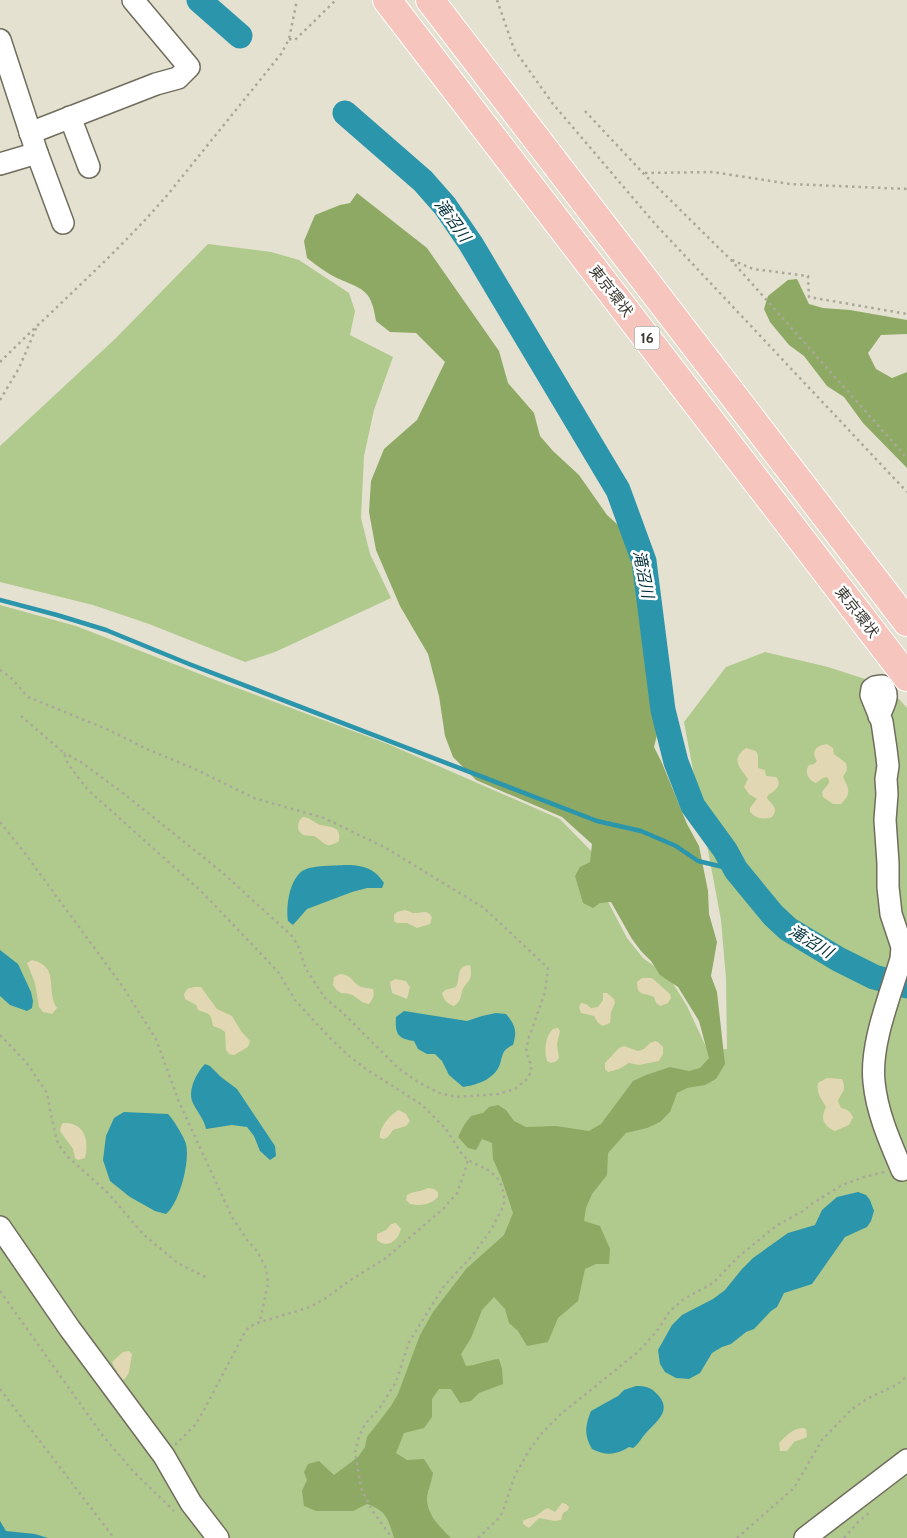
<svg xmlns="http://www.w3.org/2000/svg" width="907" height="1538" font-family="Cabin,'Noto Sans JP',sans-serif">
	<rect width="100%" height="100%" fill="#e4e1d0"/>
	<g fill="#b0c98d">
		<path d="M 208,244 L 271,252 L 299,260 L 349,293 L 355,311 L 350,335 L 393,357 L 374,410 L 364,456 L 361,518 L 370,554 L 391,598 L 275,652 L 245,662 L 149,624 L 93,605 L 0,582 L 0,446 L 116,338 Z"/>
		<path d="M 0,605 L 76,626 L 210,678 L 388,744 L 560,819 L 597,857 L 605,896 L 627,938 L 643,958 L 669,977 L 687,1006 L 708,1051 L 727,1049 L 726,979 L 721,920 L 684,722 L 726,667 L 765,652 L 828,667 L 887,686 L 907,708 L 907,1538 L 0,1538 Z"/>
	</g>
	<g fill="#8ea964">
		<path d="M 357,193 L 427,248 L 499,351 L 508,383 L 534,413 L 540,436 L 553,451 L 579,475 L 607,515 L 627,533 L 636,574 L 648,647 L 658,731 L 654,747 L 662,763 L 687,824 L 699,846 L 708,891 L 709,914 L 717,942 L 711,976 L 717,992 L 725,1064 L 716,1079 L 705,1085 L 687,1088 L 677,1093 L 670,1112 L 660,1122 L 647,1128 L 626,1133 L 608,1153 L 607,1175 L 592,1194 L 586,1208 L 584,1221 L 600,1226 L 610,1249 L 609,1264 L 596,1264 L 585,1269 L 578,1301 L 558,1318 L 548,1342 L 527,1346 L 518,1331 L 509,1323 L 505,1309 L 494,1297 L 482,1310 L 471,1338 L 461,1354 L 466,1366 C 478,1365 487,1360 499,1359 L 502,1369 L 503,1384 L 479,1393 L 471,1401 L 460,1403 L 451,1389 L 439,1389 L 432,1399 L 432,1417 L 424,1428 L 404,1433 L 396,1453 L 407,1460 L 424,1459 L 433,1473 C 432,1481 428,1489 427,1497 C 426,1514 440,1527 451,1538 L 394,1538 C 388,1519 387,1511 367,1504 L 353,1511 L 316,1511 L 304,1506 L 302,1491 L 307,1480 L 304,1472 L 308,1464 L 319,1461 L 334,1475 L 358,1457 L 365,1447 L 367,1437 L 391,1406 L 398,1394 L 420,1335 L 433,1312 L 466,1269 L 504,1235 L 513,1213 L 501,1177 L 493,1159 L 492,1143 L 482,1139 L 476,1150 L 468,1148 L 458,1137 L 464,1125 L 471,1116 L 483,1113 L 489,1107 L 498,1105 L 506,1110 L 514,1121 L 526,1127 L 556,1126 L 589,1131 L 601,1124 L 633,1081 L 646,1075 L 670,1067 L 689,1071 L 700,1068 L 709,1058 L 699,1021 L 678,987 L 660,975 L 651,961 L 641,951 L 632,939 L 611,902 L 600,903 L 593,908 L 583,903 L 575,876 L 580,867 L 590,862 L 592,844 L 562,817 L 476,780 L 453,757 L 445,736 L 439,696 L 428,654 L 400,606 L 376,550 L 369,512 L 371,481 L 384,449 L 417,420 L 445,362 L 416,333 L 390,332 L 376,321 C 371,286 361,290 333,276 C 324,271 315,264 307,258 L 304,241 L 315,215 L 340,205 L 350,203 Z"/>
		<path d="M 797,279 L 809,304 L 823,308 L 850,310 L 907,320 L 907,334 L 881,335 L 868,353 L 876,369 L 892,378 L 907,372 L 907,468 L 863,423 L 844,397 L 827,386 L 804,356 L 789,345 L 770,322 L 764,309 L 768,296 L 788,280 Z"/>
	</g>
	<g fill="#e1d7b2">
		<path d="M 827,744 L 833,748 L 834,754 L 846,763 L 847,770 L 843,777 C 849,789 852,793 841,804 L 833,804 L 823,797 L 822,792 L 829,783 L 829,780 L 827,777 L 823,778 L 816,783 C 808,780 804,772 809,765 L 814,764 L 817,761 C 810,751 817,745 827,744 Z"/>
		<path d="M 746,748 L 756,751 L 758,755 L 758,768 L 765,770 L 766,776 L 776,777 C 783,785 775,791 768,795 L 767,798 C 772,805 779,808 772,817 C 763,820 757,819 750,812 L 750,808 L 757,799 L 749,794 L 744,787 L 748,779 C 740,768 730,759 746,748 Z"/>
		<path d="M 303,817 C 310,818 312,821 318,824 C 328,828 342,824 339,841 C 336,843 331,846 327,845 C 322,843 318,837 313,836 C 308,835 304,837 301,833 C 297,830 298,825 299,821 Z"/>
		<path d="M 405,910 C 408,911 410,912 413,913 C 421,914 426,908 432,917 L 430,924 L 417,928 L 407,923 L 397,923 L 394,921 L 394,915 L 397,912 Z"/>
		<path d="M 32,960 C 61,967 45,990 57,1008 L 52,1014 L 43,1012 L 39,1007 L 35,983 L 27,963 Z"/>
		<path d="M 470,965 C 474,983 465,981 462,992 C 460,999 461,1001 454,1006 C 447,1004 444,1000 442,993 L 445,990 L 456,987 C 461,978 455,966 470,965 Z"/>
		<path d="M 340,974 C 353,975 351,982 361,987 C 364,988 369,988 373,989 C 375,995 373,999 369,1004 C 362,1003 360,1000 354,996 C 345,990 342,999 333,985 L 334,977 Z"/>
		<path d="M 642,978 L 652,978 L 670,994 L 671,998 L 668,1003 L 660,1006 L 656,1003 L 654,997 C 644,992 637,997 637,982 Z"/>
		<path d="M 395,979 L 406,981 L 410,987 L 407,999 L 392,993 L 390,982 Z"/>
		<path d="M 194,987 L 201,987 L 217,1009 L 232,1016 L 241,1031 L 250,1041 L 248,1047 L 234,1055 L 229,1054 L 226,1050 L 225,1032 L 221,1029 L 213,1026 C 210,1012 211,1015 198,1010 L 196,1005 L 185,999 L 184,994 L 187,989 Z"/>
		<path d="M 603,993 L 607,993 L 614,999 L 615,1003 L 611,1012 L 610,1023 L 603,1026 L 598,1023 L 594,1016 L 581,1013 L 579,1007 L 581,1003 L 586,1004 L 591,1008 L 598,1007 L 603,1000 Z"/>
		<path d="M 558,1028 L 560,1031 L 557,1044 L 559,1058 L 557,1061 L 551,1063 L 547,1061 C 544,1051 545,1036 553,1029 Z"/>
		<path d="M 655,1041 L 658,1042 L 663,1047 L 663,1054 L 659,1061 L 639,1065 L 629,1063 L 619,1069 L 608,1072 L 605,1069 L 605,1063 L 619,1048 L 624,1046 L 638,1051 L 644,1049 L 650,1043 Z"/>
		<path d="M 827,1078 L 842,1079 C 847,1092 842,1091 838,1101 L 841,1108 C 847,1109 850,1111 853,1117 L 849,1125 L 835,1131 C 823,1126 820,1118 826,1107 C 821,1098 816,1093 818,1083 Z"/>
		<path d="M 399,1110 L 406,1114 L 410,1121 L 406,1126 L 393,1130 L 388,1137 L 384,1139 L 380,1138 C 378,1129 391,1113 399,1110 Z"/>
		<path d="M 63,1123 C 84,1122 90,1140 85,1158 L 78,1160 L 75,1158 L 73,1149 L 60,1131 L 61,1126 Z"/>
		<path d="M 428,1188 L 434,1189 L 438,1192 L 438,1197 C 430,1205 421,1206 410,1204 L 406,1200 L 407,1195 C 413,1191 421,1192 428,1188 Z"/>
		<path d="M 396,1223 L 401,1229 C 398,1241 387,1249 377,1240 L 377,1234 L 386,1230 L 391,1224 Z"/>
		<path d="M 129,1351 L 132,1354 L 129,1372 L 125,1379 L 122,1380 L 117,1376 L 117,1371 L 114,1367 L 112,1362 L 123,1352 Z"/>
		<path d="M 802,1428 L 806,1429 L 807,1437 L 794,1442 L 787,1451 L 780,1451 L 779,1443 C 786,1436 792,1429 802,1428 Z"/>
		<path d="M 562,1503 L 566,1504 L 569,1507 L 568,1510 L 563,1513 L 561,1520 L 555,1521 L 539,1518 L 529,1528 L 523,1524 L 523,1521 C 528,1518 529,1518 534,1517 C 539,1515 542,1510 548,1508 L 555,1512 Z"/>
	</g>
	<g fill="#2a95ab">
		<path d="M 344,865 C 361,865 374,867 384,883 L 382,888 L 367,888 L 352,892 L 307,909 L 293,925 L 288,921 C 286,907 289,882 301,872 C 309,865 332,866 344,865 Z"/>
		<path d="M 0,950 L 18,964 L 31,992 L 33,1001 L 32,1008 L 27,1011 L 10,1005 L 0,996 Z"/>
		<path d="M 404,1011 L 467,1021 L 482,1016 L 496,1013 L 506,1014 C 516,1026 517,1031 513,1045 C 502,1050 503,1054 500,1064 C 495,1079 477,1085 463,1087 L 449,1075 L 442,1061 L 435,1054 L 427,1054 L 418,1049 L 414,1041 C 397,1039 395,1033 396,1017 Z"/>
		<path d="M 205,1064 L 210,1066 L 221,1077 L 237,1089 L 275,1146 L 276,1156 L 270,1160 L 260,1151 L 254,1136 L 247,1127 L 232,1125 L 206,1129 C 204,1118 196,1111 192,1101 C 188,1089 197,1072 205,1064 Z"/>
		<path d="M 124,1112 L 168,1114 C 173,1119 184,1137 186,1144 C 190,1161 180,1202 166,1214 L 155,1211 L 130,1197 L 110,1181 L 103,1160 L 106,1136 L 114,1118 Z"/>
		<path d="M 858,1192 L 866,1195 L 870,1200 L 874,1211 L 871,1221 L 867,1227 L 845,1237 L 812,1284 L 784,1293 L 777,1307 L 771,1311 L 754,1329 L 746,1332 L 731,1344 L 722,1347 L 712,1353 L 700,1373 L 689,1379 L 676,1378 L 665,1372 L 660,1364 L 658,1350 L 672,1325 L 682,1315 L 713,1299 L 725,1290 L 742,1269 L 753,1258 L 788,1233 L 815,1225 L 822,1210 L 837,1197 Z"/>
		<path d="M 636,1386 C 645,1386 651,1387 657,1394 C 673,1410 657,1421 646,1433 C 641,1438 639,1444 633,1448 L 629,1447 C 616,1455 606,1456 592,1449 C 584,1435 585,1426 591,1411 L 618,1396 L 624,1390 Z"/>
		<path d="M 0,1521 L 6,1531 L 35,1534 L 48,1538 L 0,1538 Z"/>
	</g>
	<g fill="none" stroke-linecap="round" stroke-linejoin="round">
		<path stroke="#2a95ab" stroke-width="4.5" d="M 0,600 L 57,615 L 106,630 L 189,664 L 597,821 L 641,831 L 676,846 L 698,861 L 736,870"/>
		<g stroke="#2a95ab" stroke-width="25">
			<path d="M 199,0 L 240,36"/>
			<path d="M 345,113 L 423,181 L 445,206 L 471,244 L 618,490 L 644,561 L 663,710 L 676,762 L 693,806 L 725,850 L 736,870 L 773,915 L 788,929 L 838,959 L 874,977 L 907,986"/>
		</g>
		<defs>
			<g id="minor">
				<path d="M 0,40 L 37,153 L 63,223"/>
				<path d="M 70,117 L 89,167"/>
				<path d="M 30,133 L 156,84 L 178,78 L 189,67 L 133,0"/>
				<path d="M 0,164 L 37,153"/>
				<path d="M 879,716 C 883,705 891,696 882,686 L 875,687 L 872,689 L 871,695 L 882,722 L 886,749 L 888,766 L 886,779 L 887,794 L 885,820 L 888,863 L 888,887 L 891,914 L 902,947 L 901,959 C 890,996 870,1044 874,1082 C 877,1113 890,1142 902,1170"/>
				<path d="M 0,1227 L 70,1329 L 164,1456 L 191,1503 L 218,1538"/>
				<path d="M 805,1538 L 907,1460"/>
			</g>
			<g id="highway">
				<path d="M 387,0 L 907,677"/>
				<path d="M 430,0 L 907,622"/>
			</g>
		</defs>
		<use href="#minor" stroke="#706d5d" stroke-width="24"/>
		<use href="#highway" stroke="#fff" stroke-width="30"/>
		<g stroke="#aaa89a" stroke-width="2.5" stroke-dasharray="2.5 4" stroke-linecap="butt">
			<path d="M 497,0 L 514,49 L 553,104 L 656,225 L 907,492"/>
			<path d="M 289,39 L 295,40 L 336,0"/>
			<path d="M 585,111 L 643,173 L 731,260 L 907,458"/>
			<path d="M 645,173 L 713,172 L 790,184 L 907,189"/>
			<path d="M 732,260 L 753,269 L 808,276 L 809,297 L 907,314"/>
			<path d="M 0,362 C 56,306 117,254 169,193 L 281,54 L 289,39 L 297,0"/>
			<path d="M 0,400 L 19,368 L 38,324"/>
			<path d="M 0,670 L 10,677 L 28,697 L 109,730 L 147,749 L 195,769 L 254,798 L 324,818 L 386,848 L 484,908 L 548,968 L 545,992 L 528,1040 L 526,1052 L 531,1064 L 531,1072 L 527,1079 L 515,1089 L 498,1094 L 457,1097 L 439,1093 L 418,1082 L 398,1068 L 344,1014 L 325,998 L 306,969 L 298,946 L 292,936 L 223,873 L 128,797 L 81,762 L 64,753"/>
			<path d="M 21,716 L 64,753 L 68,764 L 88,790 L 201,891 L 265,958 L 279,973 L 295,1000 L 328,1036 L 349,1056 L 366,1069 L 421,1104 L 446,1129 L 461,1153 L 468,1160 L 490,1171 L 498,1179 L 502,1187 L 504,1195 L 504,1205 L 491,1230 L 472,1256 L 444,1286 L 409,1342 L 396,1382 L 379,1409 L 365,1424 L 359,1437 L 355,1452 L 361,1488 L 372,1510 L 392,1538"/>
			<path d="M 0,822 L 24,852 L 123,987 L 156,1039 L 179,1102 L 232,1217 L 247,1240 L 257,1251 L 266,1268 L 268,1282 L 260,1322"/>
			<path d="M 0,1035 L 26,1062 L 47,1093 L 51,1115 L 58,1144 L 68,1157 L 107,1192 L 144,1235 L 179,1264 L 208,1278"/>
			<path d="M 0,1291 L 103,1436 L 134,1472 L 174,1511"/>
			<path d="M 0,1389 L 114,1538"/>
			<path d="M 175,1445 L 195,1425 L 203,1412 L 246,1330 L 254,1324 L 310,1307 L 326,1298 L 349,1281 L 386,1258 L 444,1208 L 457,1193 L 463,1177 L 468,1160"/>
			<path d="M 478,1538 L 500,1517 L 503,1511 L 515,1475 L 530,1449 L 542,1433 L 562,1413 L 638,1352 L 657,1331 L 670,1311 L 684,1299 L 713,1283 L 737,1258 L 776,1226 L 803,1211 L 813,1203 L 842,1185 L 864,1177 L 884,1172"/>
			<path d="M 737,1538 L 794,1488 L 822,1440 L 852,1409 L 867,1399 L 898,1384 L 907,1376"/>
			<path d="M 844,1538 L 859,1521 L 869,1513"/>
		</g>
		<use href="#minor" stroke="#fff" stroke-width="21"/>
		<use href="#highway" stroke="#f5c5be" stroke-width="28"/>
	</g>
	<g text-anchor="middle" stroke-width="5" stroke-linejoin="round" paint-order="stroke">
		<rect fill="#fff" stroke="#73726d" stroke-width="1" x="634.5" y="326.5" width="25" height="23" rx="4"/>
		<g font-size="14" font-weight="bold" fill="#37362f">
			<text x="647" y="343">16</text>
		</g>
		<g font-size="15" fill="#37362f" stroke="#fff">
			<text transform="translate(611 291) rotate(52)" y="5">東京環状</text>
			<text transform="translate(857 612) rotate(52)" y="5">東京環状</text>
		</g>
		<g font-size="16" font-style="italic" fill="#003039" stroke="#fff">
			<text transform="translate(453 220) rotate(54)" y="6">滝沼川</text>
			<text transform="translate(644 574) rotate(79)" y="6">滝沼川</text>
			<text transform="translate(811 941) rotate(31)" y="6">滝沼川</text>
		</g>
	</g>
</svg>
